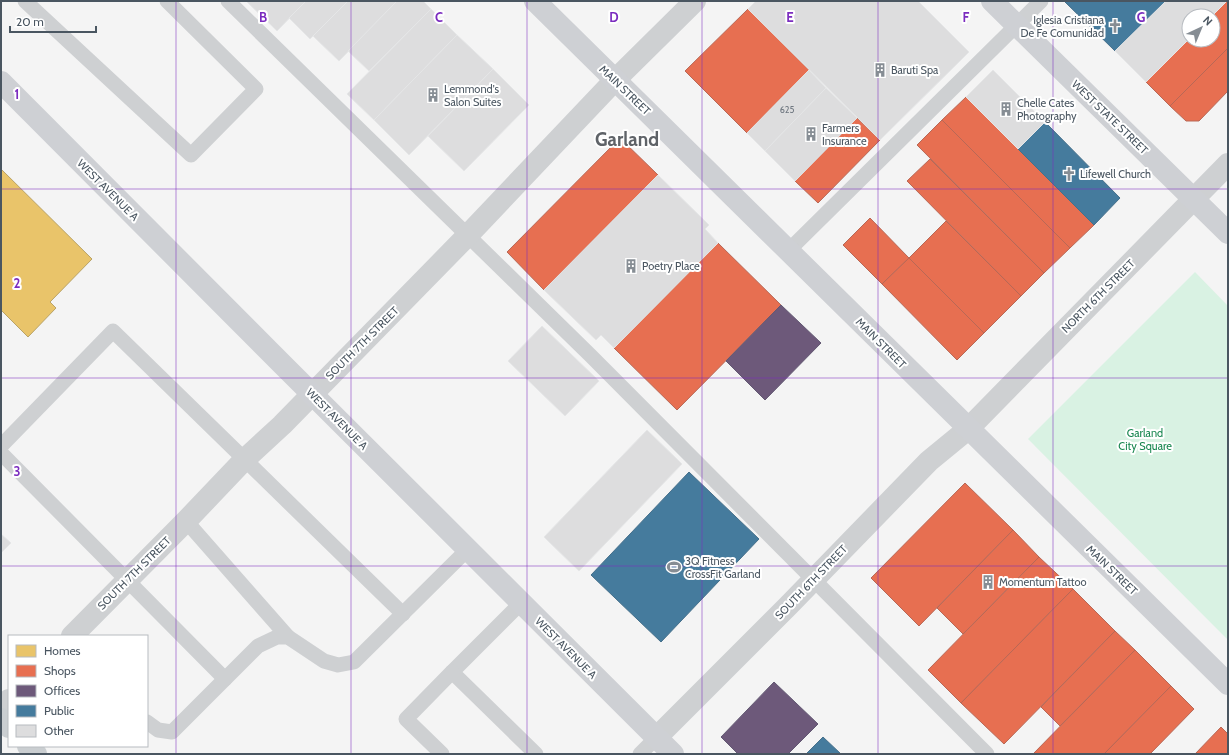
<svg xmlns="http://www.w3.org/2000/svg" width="1229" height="755" font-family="Cabin,sans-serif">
	<rect width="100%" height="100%" fill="#f4f4f4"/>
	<path fill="#d9f2e3" d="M 1195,272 L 1228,306 L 1228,640 L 1028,439 Z"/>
	<path fill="#e9c46a" stroke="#b9a367" d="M 1,169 L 92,259 L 50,302 L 56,308 L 28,337 L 1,310 Z"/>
	<g fill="#e76f51" stroke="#b86856">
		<path d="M 1227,1 L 1228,1 L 1228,48 L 1170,106 L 1146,82 L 1189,39 L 1213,40 L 1212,16 Z"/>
		<path d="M 748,9 L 809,70 L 747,133 L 685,71 Z"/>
		<path d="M 1228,48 L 1228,91 L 1199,121 L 1186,121 L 1170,106 Z"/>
		<path d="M 966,97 L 1094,225 L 1070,248 L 942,120 Z"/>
		<path d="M 857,118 L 880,140 L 818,203 L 795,181 Z"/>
		<path d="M 942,120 L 1070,248 L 1044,273 L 917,145 Z"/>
		<path d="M 620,138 L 658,175 L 544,290 L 507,252 Z"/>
		<path d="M 930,159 L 1044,273 L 1021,296 L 907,181 Z"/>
		<path d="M 870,218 L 909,258 L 882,284 L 843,245 Z"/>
		<path d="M 946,221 L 1021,296 L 984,333 L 909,258 Z"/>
		<path d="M 718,243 L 781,305 L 677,410 L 614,348 Z"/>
		<path d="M 909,258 L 984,333 L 957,360 L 882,284 Z"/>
		<path d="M 965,483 L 1013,530 L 919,626 L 871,578 Z"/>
		<path d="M 1013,530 L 1039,557 L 963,634 L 937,608 Z"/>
		<path d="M 1039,557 L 1073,589 L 961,703 L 928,670 Z"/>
		<path d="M 1073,589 L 1115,631 L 1004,744 L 961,703 Z"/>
		<path d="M 1115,631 L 1135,650 L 1060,726 L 1041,707 Z"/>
		<path d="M 1135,650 L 1171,686 L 1105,753 L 1104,754 L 1033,754 Z"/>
		<path d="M 1171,686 L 1194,709 L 1150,754 L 1106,754 L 1105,753 Z"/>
		<path d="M 1221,727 L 1228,734 L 1228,754 L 1195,754 Z"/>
	</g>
	<g fill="#6d597a" stroke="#625872">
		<path d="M 781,305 L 821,343 L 765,400 L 726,361 Z"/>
		<path d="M 774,682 L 818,724 L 788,754 L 738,754 L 721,737 Z"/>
	</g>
	<g fill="#457b9d" stroke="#46708b">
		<path d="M 1064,1 L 1166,1 L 1115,51 Z"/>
		<path d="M 1045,122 L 1120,198 L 1094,225 L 1018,149 Z"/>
		<path d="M 689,472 L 759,539 L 661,642 L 591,575 Z"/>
		<path d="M 823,737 L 841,754 L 806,754 Z"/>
	</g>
	<g fill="#ddddde" stroke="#e5e6e7">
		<path d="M 246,1 L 306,1 L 277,31 Z"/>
		<path d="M 306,1 L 348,1 L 310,39 L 289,18 Z"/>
		<path d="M 348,1 L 397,1 L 339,61 L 313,36 Z"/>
		<path d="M 397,1 L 423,1 L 431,9 L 369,71 L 348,51 Z"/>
		<path d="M 756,1 L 918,1 L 969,52 L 880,140 L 748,9 Z"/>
		<path d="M 1166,1 L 1227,1 L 1212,16 L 1189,16 L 1189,39 L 1146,82 L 1115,51 Z"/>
		<path d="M 431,9 L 457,35 L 374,120 L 347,94 Z"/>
		<path d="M 457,35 L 493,69 L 409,155 L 374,120 Z"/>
		<path d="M 493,69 L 529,105 L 464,171 L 428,136 Z"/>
		<path d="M 809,70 L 826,88 L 765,151 L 747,133 Z"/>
		<path d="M 993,70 L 1045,122 L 1018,149 L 966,97 Z"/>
		<path d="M 826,88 L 857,118 L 795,181 L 765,151 Z"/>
		<path d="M 658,175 L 709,225 L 705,229 L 718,243 L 614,348 L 601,335 L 596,340 L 544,290 Z"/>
		<path d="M 542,326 L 599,381 L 565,416 L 508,361 Z"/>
		<path d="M 647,430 L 682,464 L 579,571 L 544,537 Z"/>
		<path d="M 1,534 L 11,543 L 1,553 Z"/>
	</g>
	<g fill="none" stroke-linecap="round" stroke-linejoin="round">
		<g stroke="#ced0d2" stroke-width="15">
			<path d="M 25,1 L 191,155 L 256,89 L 167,1"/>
			<path d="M 228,1 L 591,356 L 987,754"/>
			<path d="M 788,251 L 1041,1"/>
			<path d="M 1,446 L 113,331 L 403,614"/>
			<path d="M 1,453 L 225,679"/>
			<path d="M 186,521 L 288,637"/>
			<path d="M 521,603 L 452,672 L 536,754"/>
			<path d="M 147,722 L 158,730 L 172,732 L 258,646 L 277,637 L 288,637 L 324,661 L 338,665 L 354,662 L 468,549"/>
			<path d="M 442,754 L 406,719 L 452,672"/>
			<path d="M 640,754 L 657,737"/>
		</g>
		<g stroke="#ced0d2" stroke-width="22">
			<path d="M 72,636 L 186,521 L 245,459 L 282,425 L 468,235 L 615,80 L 695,1"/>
			<path d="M 1,708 L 9,700"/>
			<path d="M 657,737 L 788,606 L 929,461 L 968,429 L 1228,164"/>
		</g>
		<g stroke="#ced0d4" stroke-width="22">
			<path d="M 535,1 L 1228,684"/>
			<path d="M 992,1 L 1228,233"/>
			<path d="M 1,82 L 283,365 L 673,754"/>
		</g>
		<g stroke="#caced1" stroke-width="22">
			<path d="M 1,719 L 9,727"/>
			<path d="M 28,746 L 36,754"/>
		</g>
	</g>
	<path fill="none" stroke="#7b2cbf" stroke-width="1" stroke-opacity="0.55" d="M 176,1 L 176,754M 351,1 L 351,754M 527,1 L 527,754M 702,1 L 702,754M 878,1 L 878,754M 1053,1 L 1053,754M 1,189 L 1228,189M 1,378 L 1228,378M 1,566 L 1228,566"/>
	<defs>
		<symbol id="church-bare" viewBox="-9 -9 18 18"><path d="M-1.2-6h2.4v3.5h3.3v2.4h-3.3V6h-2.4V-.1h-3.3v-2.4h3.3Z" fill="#868d94" stroke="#fff" stroke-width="2.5" paint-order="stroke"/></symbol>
		<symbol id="building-bare" viewBox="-9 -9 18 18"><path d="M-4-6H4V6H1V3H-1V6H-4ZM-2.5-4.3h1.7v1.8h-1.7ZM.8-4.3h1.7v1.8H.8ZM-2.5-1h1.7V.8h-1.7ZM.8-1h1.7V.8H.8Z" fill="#868d94" stroke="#fff" stroke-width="2.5" paint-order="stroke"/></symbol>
		<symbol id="stadium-bare" viewBox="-9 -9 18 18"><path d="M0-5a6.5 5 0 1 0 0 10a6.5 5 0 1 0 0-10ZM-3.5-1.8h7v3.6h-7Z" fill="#868d94" stroke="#fff" stroke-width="2.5" paint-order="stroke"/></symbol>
	</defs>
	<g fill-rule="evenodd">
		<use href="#church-bare" x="1105" y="16" width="20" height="20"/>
		<use href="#building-bare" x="870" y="60" width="20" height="20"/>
		<use href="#building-bare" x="423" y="85" width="20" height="20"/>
		<use href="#building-bare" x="996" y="99" width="20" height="20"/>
		<use href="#building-bare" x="801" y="124" width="20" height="20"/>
		<use href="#church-bare" x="1059" y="164" width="20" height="20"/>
		<use href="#building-bare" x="621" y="256" width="20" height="20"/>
		<use href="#stadium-bare" x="664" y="557" width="20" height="20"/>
		<use href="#building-bare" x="978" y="572" width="20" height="20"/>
	</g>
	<g text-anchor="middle" stroke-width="4" stroke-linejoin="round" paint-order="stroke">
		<g font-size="9" fill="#707881">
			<text x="787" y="113">625</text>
		</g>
		<g font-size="11" fill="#4a5661" stroke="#fff" text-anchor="start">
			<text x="1104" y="24" text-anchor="end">Iglesia Cristiana<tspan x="1104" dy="13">De Fe Comunidad</tspan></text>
			<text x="891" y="74">Baruti Spa</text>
			<text x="444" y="93">Lemmond's<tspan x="444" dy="13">Salon Suites</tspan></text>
			<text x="1017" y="107">Chelle Cates<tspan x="1017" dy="13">Photography</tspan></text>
			<text x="822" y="132">Farmers<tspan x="822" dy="13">Insurance</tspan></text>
			<text x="1080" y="178">Lifewell Church</text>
			<text x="642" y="270">Poetry Place</text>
			<text x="685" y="565">3Q Fitness<tspan x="685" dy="13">CrossFit Garland</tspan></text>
			<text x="999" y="586">Momentum Tattoo</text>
		</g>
		<g font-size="11" fill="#4a5661" stroke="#fff">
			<text transform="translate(625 90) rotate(44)" y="4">MAIN STREET</text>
			<text transform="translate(1110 117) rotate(44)" y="4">WEST STATE STREET</text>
			<text transform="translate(108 190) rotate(45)" y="4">WEST AVENUE A</text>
			<text transform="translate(1098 296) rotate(-45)" y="4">NORTH 6TH STREET</text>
			<text transform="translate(362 343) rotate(-45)" y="4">SOUTH 7TH STREET</text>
			<text transform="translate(881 343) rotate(45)" y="4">MAIN STREET</text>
			<text transform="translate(337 419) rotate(45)" y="4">WEST AVENUE A</text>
			<text transform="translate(1112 570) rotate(44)" y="4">MAIN STREET</text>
			<text transform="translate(134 573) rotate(-45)" y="4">SOUTH 7TH STREET</text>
			<text transform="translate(811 582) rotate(-46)" y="4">SOUTH 6TH STREET</text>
			<text transform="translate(566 648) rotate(45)" y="4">WEST AVENUE A</text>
		</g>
		<g font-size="11" fill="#17864f" stroke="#fff">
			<text x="1145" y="437">Garland<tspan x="1145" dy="13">City Square</tspan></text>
		</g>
		<g font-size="19" font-weight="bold" fill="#5f6368" stroke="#fff">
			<text x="627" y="146">Garland</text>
		</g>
	</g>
	<g font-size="13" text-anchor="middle" font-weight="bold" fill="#7b2cbf" stroke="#fff" stroke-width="4" stroke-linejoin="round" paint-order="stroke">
		<text x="263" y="22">B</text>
		<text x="439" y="22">C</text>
		<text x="614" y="22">D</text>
		<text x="790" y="22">E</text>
		<text x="966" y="22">F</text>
		<text x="1141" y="22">G</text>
		<text x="17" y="99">1</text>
		<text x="17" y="288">2</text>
		<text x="17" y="476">3</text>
	</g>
	<rect width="1229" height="755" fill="none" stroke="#4a5661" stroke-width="4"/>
	<rect x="8" y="635" width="140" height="112" fill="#ffffff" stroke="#b7bbc0"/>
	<rect x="16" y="645" width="20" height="12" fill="#e9c46a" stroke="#b7bbc0"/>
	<text x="44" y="655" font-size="12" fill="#4a5661">Homes</text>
	<rect x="16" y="665" width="20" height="12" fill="#e76f51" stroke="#b7bbc0"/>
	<text x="44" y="675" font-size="12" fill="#4a5661">Shops</text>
	<rect x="16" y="685" width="20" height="12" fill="#6d597a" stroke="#b7bbc0"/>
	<text x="44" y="695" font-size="12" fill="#4a5661">Offices</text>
	<rect x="16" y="705" width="20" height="12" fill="#457b9d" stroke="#b7bbc0"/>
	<text x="44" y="715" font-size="12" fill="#4a5661">Public</text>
	<rect x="16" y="725" width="20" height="12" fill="#ddddde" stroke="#b7bbc0"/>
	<text x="44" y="735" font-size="12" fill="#4a5661">Other</text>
	<g transform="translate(1201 28) rotate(44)"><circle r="19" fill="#ffffff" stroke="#b7bbc0"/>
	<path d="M0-3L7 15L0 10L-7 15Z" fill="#868d94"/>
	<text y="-6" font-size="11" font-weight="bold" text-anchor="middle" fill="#4a5661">N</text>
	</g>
	<path d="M10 26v6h86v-6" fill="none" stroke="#4a5661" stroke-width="2"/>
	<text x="16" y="26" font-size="12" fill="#4a5661" stroke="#ffffff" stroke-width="3" paint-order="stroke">20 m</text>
</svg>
